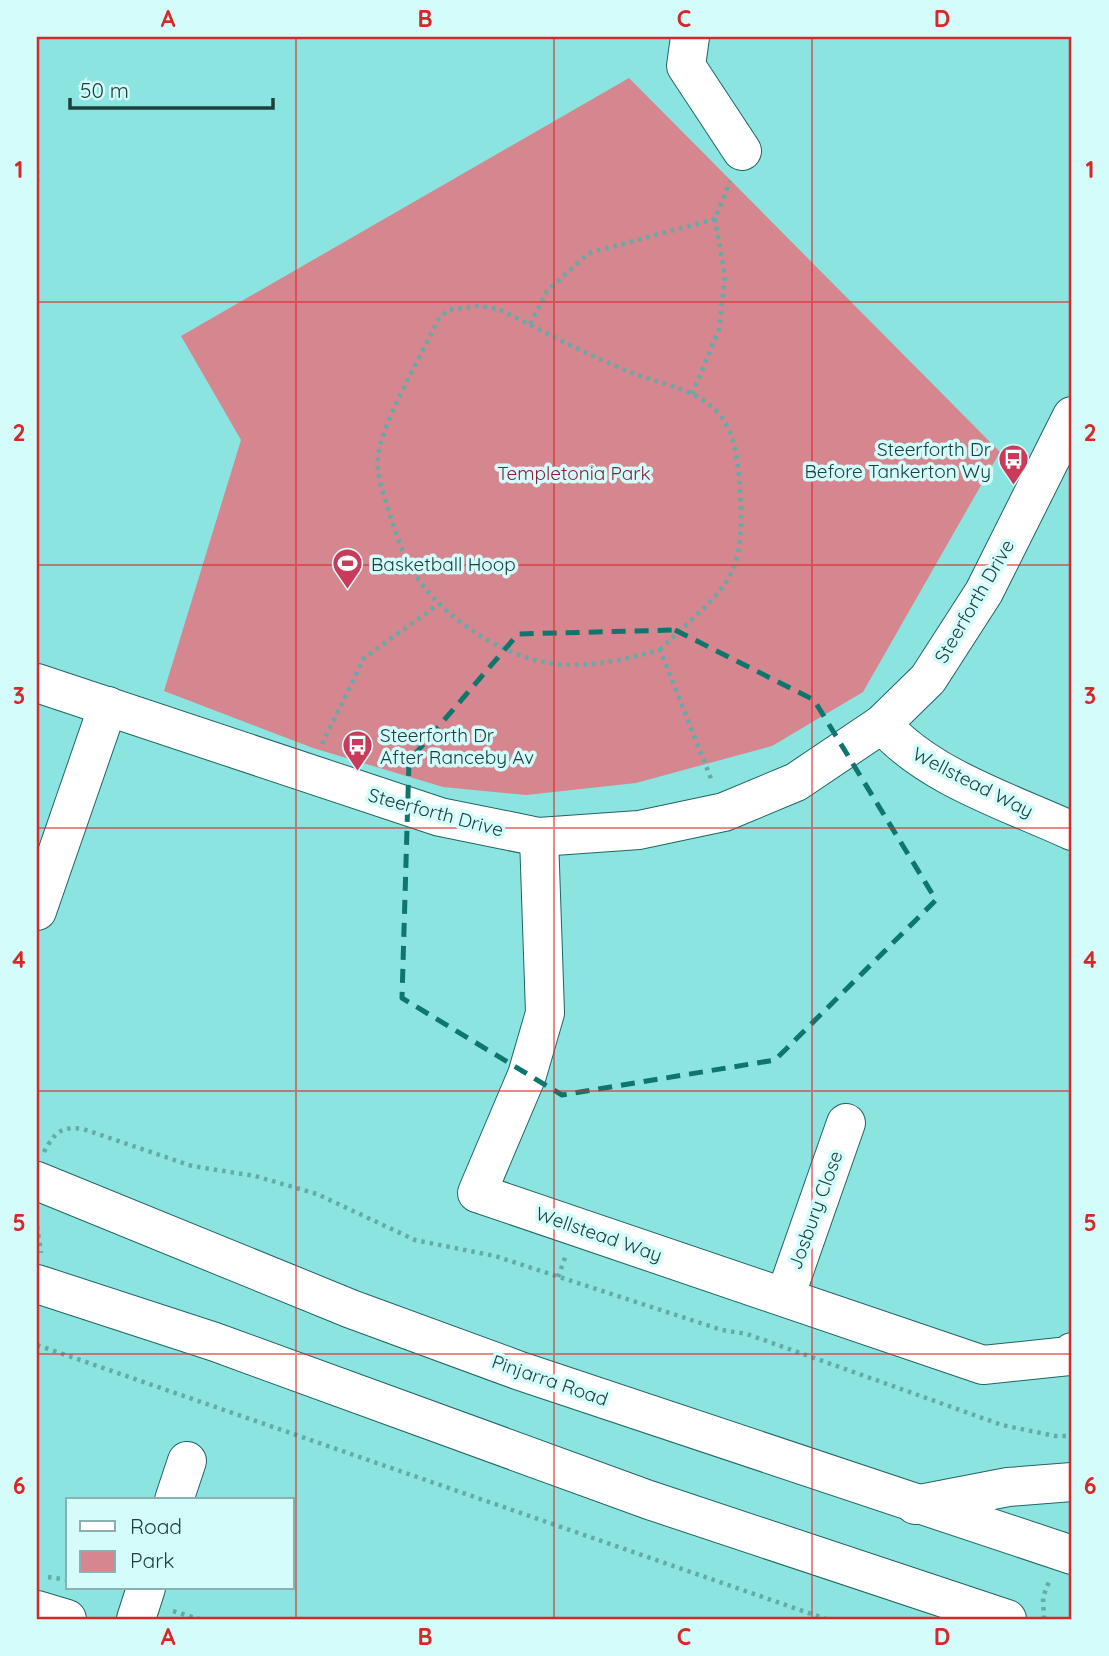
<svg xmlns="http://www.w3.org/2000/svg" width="1109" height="1656" font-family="Quicksand,sans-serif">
	<rect width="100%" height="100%" fill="#8ce4e0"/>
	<path fill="#d5868f" d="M 629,78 L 1000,452 L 863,692 L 772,746 L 636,783 L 526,795 L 443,787 L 313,748 L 164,691 L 241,440 L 181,336 Z"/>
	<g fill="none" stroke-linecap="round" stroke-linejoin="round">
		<defs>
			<g id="minor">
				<path d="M 690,37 L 686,66 L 742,151"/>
				<path d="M 37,683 L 440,817 L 539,837 L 639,830 L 724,812 L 796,782 L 882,724 L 928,679 L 984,592 L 1072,416"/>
				<path d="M 882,724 C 928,777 1009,802 1072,831"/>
				<path d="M 539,837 L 545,1013 L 527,1075 L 477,1193 L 983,1365 L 1069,1356 L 1072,1352"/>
				<path d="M 37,911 L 108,706"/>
				<path d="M 785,1297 L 846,1123"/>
				<path d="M 174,1500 L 187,1461"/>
				<path d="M 37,1610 L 67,1619"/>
				<path d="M 136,1619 L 146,1588"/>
			</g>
			<g id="major">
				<path d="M 37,1181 L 351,1309 L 520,1371 L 1072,1555"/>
				<path d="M 37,1284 L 215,1342 L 649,1500 L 1007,1619"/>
			</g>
			<g id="highway">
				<path d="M 915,1505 L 1008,1487 L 1072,1482"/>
				<path d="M 987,1613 L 991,1619"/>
			</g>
		</defs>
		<use href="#minor" stroke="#1f6563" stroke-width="40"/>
		<use href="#major" stroke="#1f6563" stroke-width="40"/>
		<use href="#highway" stroke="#1f6563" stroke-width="40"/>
		<g stroke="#64aaa7" stroke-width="4.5" stroke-dasharray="3.5 5" stroke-linecap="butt">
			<path d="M 37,170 L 37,183"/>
			<path d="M 530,324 L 547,291 L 589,253 L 715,219"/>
			<path d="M 692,394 L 719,329 L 725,277 L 715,219 L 730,181"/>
			<path d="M 660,650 C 721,588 747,587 740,489 C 738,464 736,434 719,414 C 698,390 666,385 638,375 C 590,357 544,331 498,309 L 478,306 L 448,310 L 438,320 C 422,354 381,424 378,457 C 376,474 383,492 388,509 C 395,530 402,554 414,573 C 440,614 496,653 544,662 C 582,670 622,660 660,650 L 712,781"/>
			<path d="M 322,744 L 364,658 L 439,604"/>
			<path d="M 44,1152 C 55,1132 61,1126 83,1129 L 192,1166 L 255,1176 L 317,1194 L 415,1240 L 495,1256 L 722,1330 L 747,1334 L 1002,1425 L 1055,1436 L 1072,1436"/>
			<path d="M 37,1226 L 41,1253"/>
			<path d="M 558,1277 L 566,1255"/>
			<path d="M 37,1345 L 826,1619"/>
			<path d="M 48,1577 L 68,1580"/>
			<path d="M 173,1611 L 199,1619"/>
			<path d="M 1044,1619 L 1043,1597 L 1050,1579"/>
		</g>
		<use href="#minor" stroke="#fff" stroke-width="38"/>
		<use href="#major" stroke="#fff" stroke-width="38"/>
		<use href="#highway" stroke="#fff" stroke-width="38"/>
	</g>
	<path fill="none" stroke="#0f766e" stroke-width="5" stroke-dasharray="14 9" stroke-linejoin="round" d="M 675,630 L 814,700 L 936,900 L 775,1060 L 562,1095 L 402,998 L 409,761 L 518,634 Z"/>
	<path fill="none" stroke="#d62828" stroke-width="2" stroke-opacity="0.55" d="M 296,37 L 296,1619M 554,37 L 554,1619M 812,37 L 812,1619M 37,302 L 1072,302M 37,565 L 1072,565M 37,828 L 1072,828M 37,1091 L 1072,1091M 37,1354 L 1072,1354"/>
	<defs>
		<symbol id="bus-pin" viewBox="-11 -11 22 30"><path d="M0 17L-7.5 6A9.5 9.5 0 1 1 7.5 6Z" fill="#ca3b5b" stroke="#d3fcfa"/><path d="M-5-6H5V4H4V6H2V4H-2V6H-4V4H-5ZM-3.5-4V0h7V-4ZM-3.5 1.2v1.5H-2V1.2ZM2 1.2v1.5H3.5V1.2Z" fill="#fff"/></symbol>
		<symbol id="stadium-pin" viewBox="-11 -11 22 30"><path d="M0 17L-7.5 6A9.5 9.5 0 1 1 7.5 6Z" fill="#ca3b5b" stroke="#d3fcfa"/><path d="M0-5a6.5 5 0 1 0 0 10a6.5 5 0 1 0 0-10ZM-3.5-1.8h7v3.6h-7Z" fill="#fff"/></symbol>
	</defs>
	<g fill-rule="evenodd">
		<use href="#bus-pin" x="996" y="442" width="35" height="47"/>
		<use href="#stadium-pin" x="330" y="546" width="35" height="47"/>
		<use href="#bus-pin" x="340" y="728" width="35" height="47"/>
	</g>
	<g text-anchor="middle" stroke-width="7" stroke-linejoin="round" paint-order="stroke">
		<g font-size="19" fill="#1b403e" stroke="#d3fcfa" text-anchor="start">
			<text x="991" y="456" text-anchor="end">Steerforth Dr<tspan x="991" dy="22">Before Tankerton Wy</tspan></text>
			<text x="371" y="571">Basketball Hoop</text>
			<text x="380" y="742">Steerforth Dr<tspan x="380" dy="22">After Ranceby Av</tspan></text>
		</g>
		<g font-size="19" fill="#871f38" stroke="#d3fcfa">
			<text x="574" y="480">Templetonia Park</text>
		</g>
		<g font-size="19" fill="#1b403e" stroke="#d3fcfa">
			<text transform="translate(974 601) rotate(-60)" y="7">Steerforth Drive</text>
			<text transform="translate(973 782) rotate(27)" y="7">Wellstead Way</text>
			<text transform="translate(436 812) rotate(15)" y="7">Steerforth Drive</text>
			<text transform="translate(815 1210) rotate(-70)" y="7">Josbury Close</text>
			<text transform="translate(599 1234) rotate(19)" y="7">Wellstead Way</text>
			<text transform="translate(550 1380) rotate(19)" y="7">Pinjarra Road</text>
		</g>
	</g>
	<rect width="1109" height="1656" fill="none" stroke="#d3fcfa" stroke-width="77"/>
	<rect x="66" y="1498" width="228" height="91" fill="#d3fcfa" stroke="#89b1af" stroke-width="2"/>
	<rect x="80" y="1521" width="35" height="10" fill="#ffffff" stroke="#89b1af" stroke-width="2"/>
	<text x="130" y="1534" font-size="21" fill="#1b403e">Road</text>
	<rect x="80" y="1551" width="35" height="21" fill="#d5868f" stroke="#89b1af" stroke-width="2"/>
	<text x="130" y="1568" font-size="21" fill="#1b403e">Park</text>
	<path d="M70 98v10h203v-10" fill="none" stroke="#1b403e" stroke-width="3.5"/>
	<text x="80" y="98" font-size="21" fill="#1b403e" stroke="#d3fcfa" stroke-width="5" paint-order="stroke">50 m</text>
	<rect x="38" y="38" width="1032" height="1580" fill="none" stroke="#d62828" stroke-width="2.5"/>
	<g font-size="23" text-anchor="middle" font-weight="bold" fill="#d62828">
		<text x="168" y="27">A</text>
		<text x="425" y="27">B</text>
		<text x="684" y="27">C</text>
		<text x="942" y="27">D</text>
		<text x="19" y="178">1</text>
		<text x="1090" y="178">1</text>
		<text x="19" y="441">2</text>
		<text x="1090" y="441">2</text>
		<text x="19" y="704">3</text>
		<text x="1090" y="704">3</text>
		<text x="19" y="968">4</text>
		<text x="1090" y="968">4</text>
		<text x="19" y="1231">5</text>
		<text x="1090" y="1231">5</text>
		<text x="19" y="1494">6</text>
		<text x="1090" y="1494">6</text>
		<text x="168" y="1645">A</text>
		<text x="425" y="1645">B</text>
		<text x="684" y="1645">C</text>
		<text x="942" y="1645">D</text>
	</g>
</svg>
